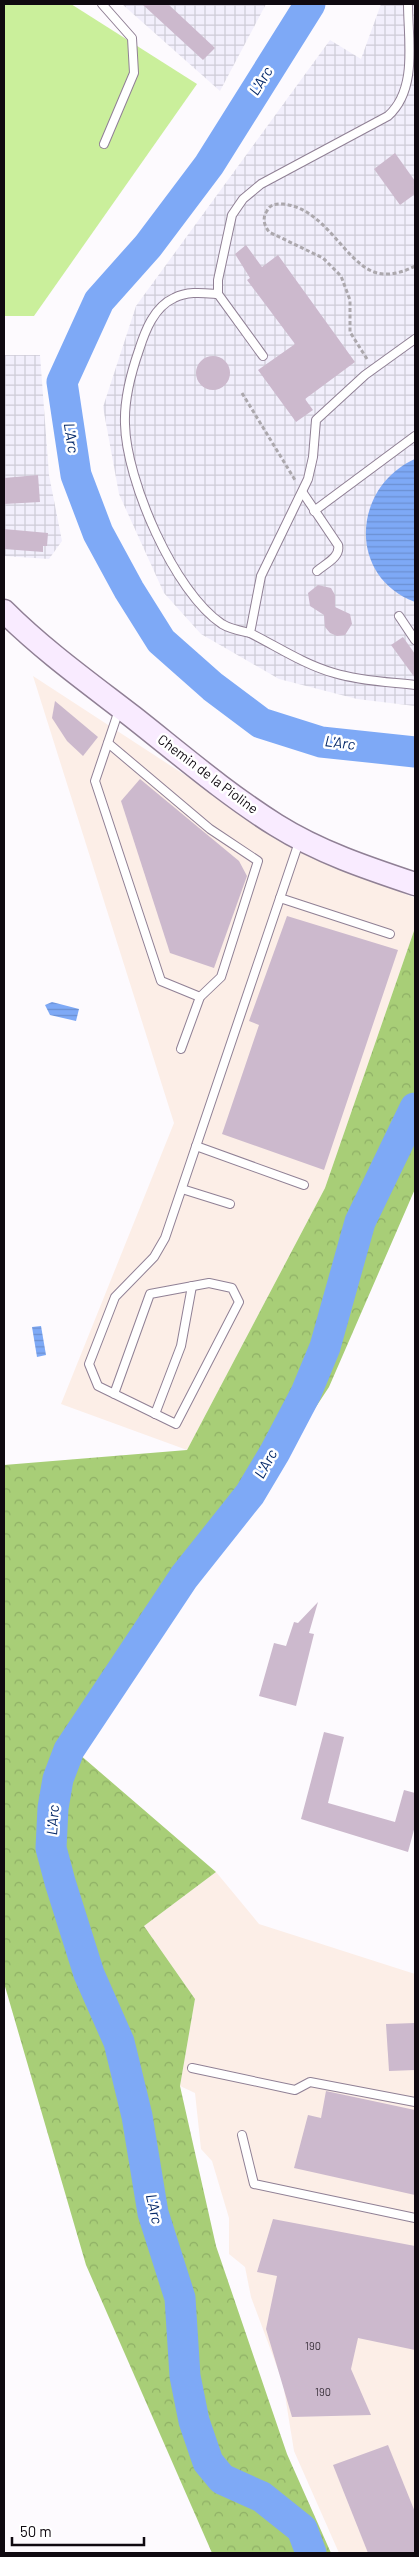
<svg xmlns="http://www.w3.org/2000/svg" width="419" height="2557" font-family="Barlow,sans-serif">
	<defs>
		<pattern id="industrial-grid" width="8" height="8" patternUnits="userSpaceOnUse" patternTransform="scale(1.25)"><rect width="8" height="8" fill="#f2effc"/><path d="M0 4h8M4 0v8" fill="none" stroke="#ceccd7"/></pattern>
		<pattern id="forest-crowns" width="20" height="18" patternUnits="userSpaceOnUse" patternTransform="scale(1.25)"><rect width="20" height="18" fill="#a8ce77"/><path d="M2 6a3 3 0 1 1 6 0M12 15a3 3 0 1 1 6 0" fill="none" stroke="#8fb066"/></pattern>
		<pattern id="water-rules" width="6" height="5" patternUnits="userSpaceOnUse" patternTransform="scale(1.25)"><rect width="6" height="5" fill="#7ea9f6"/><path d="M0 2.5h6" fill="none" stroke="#6c90d2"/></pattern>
	</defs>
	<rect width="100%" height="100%" fill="#fdfafe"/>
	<g fill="#fceee7">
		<path d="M 33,676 L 303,852 L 415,898 L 415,928 L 325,1188 L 187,1450 L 61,1404 L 174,1123 Z"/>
		<path d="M 216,1872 L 259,1924 L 415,1974 L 415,2553 L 339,2553 L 294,2451 L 283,2383 L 251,2297 L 245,2267 L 229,2254 L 229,2218 L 212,2161 L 201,2149 L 195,2093 L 180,2086 L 195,1999 L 144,1926 Z"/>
	</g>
	<g fill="url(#industrial-grid)">
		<path d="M 122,4 L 266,4 L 220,91 Z"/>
		<path d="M 381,4 L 415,4 L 415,706 L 357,699 L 279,679 L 201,634 L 164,593 L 119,494 L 103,407 L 136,306 L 330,40 L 361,59 Z"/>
		<path d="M 4,355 L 40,355 L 49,475 L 62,541 L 49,559 L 4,556 Z"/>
	</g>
	<path fill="#caef9b" d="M 4,4 L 71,4 L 197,84 L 34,316 L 4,316 Z"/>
	<path fill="url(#forest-crowns)" d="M 415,928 L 415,1189 L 329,1387 L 247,1512 L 79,1754 L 216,1872 L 144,1926 L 195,1999 L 180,2086 L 216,2246 L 287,2454 L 331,2553 L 212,2553 L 86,2265 L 4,1983 L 4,1465 L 187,1450 L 325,1188 Z"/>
	<g fill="url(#water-rules)">
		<path d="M 415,459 L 415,602 C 347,577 352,487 415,459 Z"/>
		<path d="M 52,1002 L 79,1009 L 76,1021 L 50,1015 L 45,1005 Z"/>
		<path d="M 41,1326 L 46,1355 L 37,1357 L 32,1327 Z"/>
	</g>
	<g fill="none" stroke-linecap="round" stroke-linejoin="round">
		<g stroke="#7ea9f6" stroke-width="31">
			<path d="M 310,4 L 209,165 L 148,246 L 99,301 L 62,382 L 76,475 L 98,533 L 129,590 L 161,641 L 213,687 L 261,723 L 321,742 L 415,752"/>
			<path d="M 311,2553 L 302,2529 L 262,2497 L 222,2479 L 208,2462 L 194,2421 L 185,2376 L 180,2298 L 153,2213 L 137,2116 L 119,2042 L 89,1974 L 60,1882 L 51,1848 L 53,1808 L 58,1779 L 69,1750 L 184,1577 L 250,1494 L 275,1452 L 306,1393 L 325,1347 L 360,1222 L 415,1108"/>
		</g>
	</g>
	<g fill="#ccb9cd">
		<path d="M 142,4 L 168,4 L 215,48 L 203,60 Z"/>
		<path d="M 395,153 L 415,181 L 415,194 L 400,205 L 374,169 Z"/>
		<path d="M 246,245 L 262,267 L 278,255 L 355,362 L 305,399 L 313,410 L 296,422 L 258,370 L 295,344 L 247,280 L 250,278 L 235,254 Z"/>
		<circle cx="213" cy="373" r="17"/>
		<path d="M 38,475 L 40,502 L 4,504 L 4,478 Z"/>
		<path d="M 4,529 L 48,533 L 47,546 L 43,546 L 43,552 L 4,549 Z"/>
		<path d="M 318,585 L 331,588 L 335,595 L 335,607 L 350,614 L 352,624 L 345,635 L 337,636 L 330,633 L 325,627 L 324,615 L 310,606 L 308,593 Z"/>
		<path d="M 403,637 L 415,654 L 415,678 L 391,645 Z"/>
		<path d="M 55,701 L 98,737 L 83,756 L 67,741 L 52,718 Z"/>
		<path d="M 140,779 L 239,861 L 247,876 L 214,968 L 170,953 L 121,801 Z"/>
		<path d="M 287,916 L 398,950 L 324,1170 L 222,1134 L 259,1025 L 249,1021 Z"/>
		<path d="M 318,1602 L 309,1633 L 314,1634 L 296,1706 L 259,1696 L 274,1643 L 286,1646 L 294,1622 L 298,1623 Z"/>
		<path d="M 324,1732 L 344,1737 L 328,1803 L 395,1822 L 404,1790 L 415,1793 L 415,1826 L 408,1852 L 301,1819 Z"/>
		<path d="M 415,2023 L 415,2070 L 389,2071 L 386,2024 Z"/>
		<path d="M 326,2091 L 415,2110 L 415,2195 L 294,2168 L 308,2115 L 321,2118 Z"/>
		<path d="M 273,2219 L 415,2246 L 415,2350 L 358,2338 L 351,2369 L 371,2415 L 292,2417 L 266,2329 L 277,2276 L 257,2272 Z"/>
		<path d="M 388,2445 L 415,2512 L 415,2553 L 368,2553 L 333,2465 Z"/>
	</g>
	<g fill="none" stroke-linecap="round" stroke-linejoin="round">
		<defs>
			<g id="service">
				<path d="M 102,4 L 132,38 L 134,73 L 104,144"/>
				<path d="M 218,294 C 203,293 188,291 174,298 C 154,307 145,331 139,350 C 131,373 124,399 125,424 C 126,480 174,592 222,624 C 230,629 241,631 250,633"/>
				<path d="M 415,339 L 365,375 L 316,420 L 313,457 L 308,479 L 261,576 L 250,633 C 278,647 305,665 334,673 C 360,681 389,682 415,685"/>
				<path d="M 263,356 L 218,294 L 218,280 L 232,215 L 243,199 L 261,184 L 388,116 C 418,89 408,40 408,4"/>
				<path d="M 303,493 L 338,545 C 341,557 325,564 317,571"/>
				<path d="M 314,511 L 415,436"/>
				<path d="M 399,616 L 415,640"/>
				<path d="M 119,710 L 95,781 L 161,981 L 200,997"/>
				<path d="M 108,743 L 210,829 L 258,861 L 221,977 L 200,997 L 181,1049"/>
				<path d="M 280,898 L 390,934"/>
				<path d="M 196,1146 L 304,1185"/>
				<path d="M 182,1189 L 230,1204"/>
				<path d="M 114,1394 L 150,1294 L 209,1283 L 232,1288 L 239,1302 L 176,1424 L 98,1386 L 89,1364 L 115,1297 L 154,1257 L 165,1238 L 299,842"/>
				<path d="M 155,1414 L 181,1346 L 192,1286"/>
				<path d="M 192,2068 L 295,2090 L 310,2082 L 415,2102"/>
				<path d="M 242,2135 L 254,2184 L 415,2218"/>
			</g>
			<path id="secondary" d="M 4,611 C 43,650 89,683 133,717 C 180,754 225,793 276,825 C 319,852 367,868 415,884"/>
		</defs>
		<use href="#service" stroke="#908095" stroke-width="10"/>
		<use href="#secondary" stroke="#908095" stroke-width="25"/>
		<g stroke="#aca8ad" stroke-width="3" stroke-dasharray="4 2.5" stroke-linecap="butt">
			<path d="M 367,359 L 350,332 L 350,300 L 341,276 L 323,258 L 269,232 C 264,225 262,218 267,211 C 270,204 276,204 283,204 C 325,208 344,261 374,272 C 388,277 404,272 415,266"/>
			<path d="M 242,393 L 295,480"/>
		</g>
		<use href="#service" stroke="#fff" stroke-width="8"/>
		<use href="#secondary" stroke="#f9ebff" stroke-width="22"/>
	</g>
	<g text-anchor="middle" stroke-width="5" stroke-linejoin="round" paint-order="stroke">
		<g font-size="11" fill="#3e353f">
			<text x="313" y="2350">190</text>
			<text x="323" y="2396">190</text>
		</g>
		<g font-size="14" fill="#0f0910" stroke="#fff">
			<text transform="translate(208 774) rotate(37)" y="5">Chemin de la Pioline</text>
		</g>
		<g font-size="15" font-style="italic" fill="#042869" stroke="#fff">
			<text transform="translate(261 81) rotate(-58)" y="5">L'Arc</text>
			<text transform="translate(71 438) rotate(81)" y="5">L'Arc</text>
			<text transform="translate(340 743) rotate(7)" y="5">L'Arc</text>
			<text transform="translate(266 1464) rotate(-61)" y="5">L'Arc</text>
			<text transform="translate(53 1820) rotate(-86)" y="5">L'Arc</text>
			<text transform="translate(154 2209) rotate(77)" y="5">L'Arc</text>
		</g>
	</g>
	<rect width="419" height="2557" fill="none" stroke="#0f0910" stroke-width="10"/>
	<path d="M12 2537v8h132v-8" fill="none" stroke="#0f0910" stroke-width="2.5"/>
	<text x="20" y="2537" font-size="15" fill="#0f0910" stroke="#ffffff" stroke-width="4" paint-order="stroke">50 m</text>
</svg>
